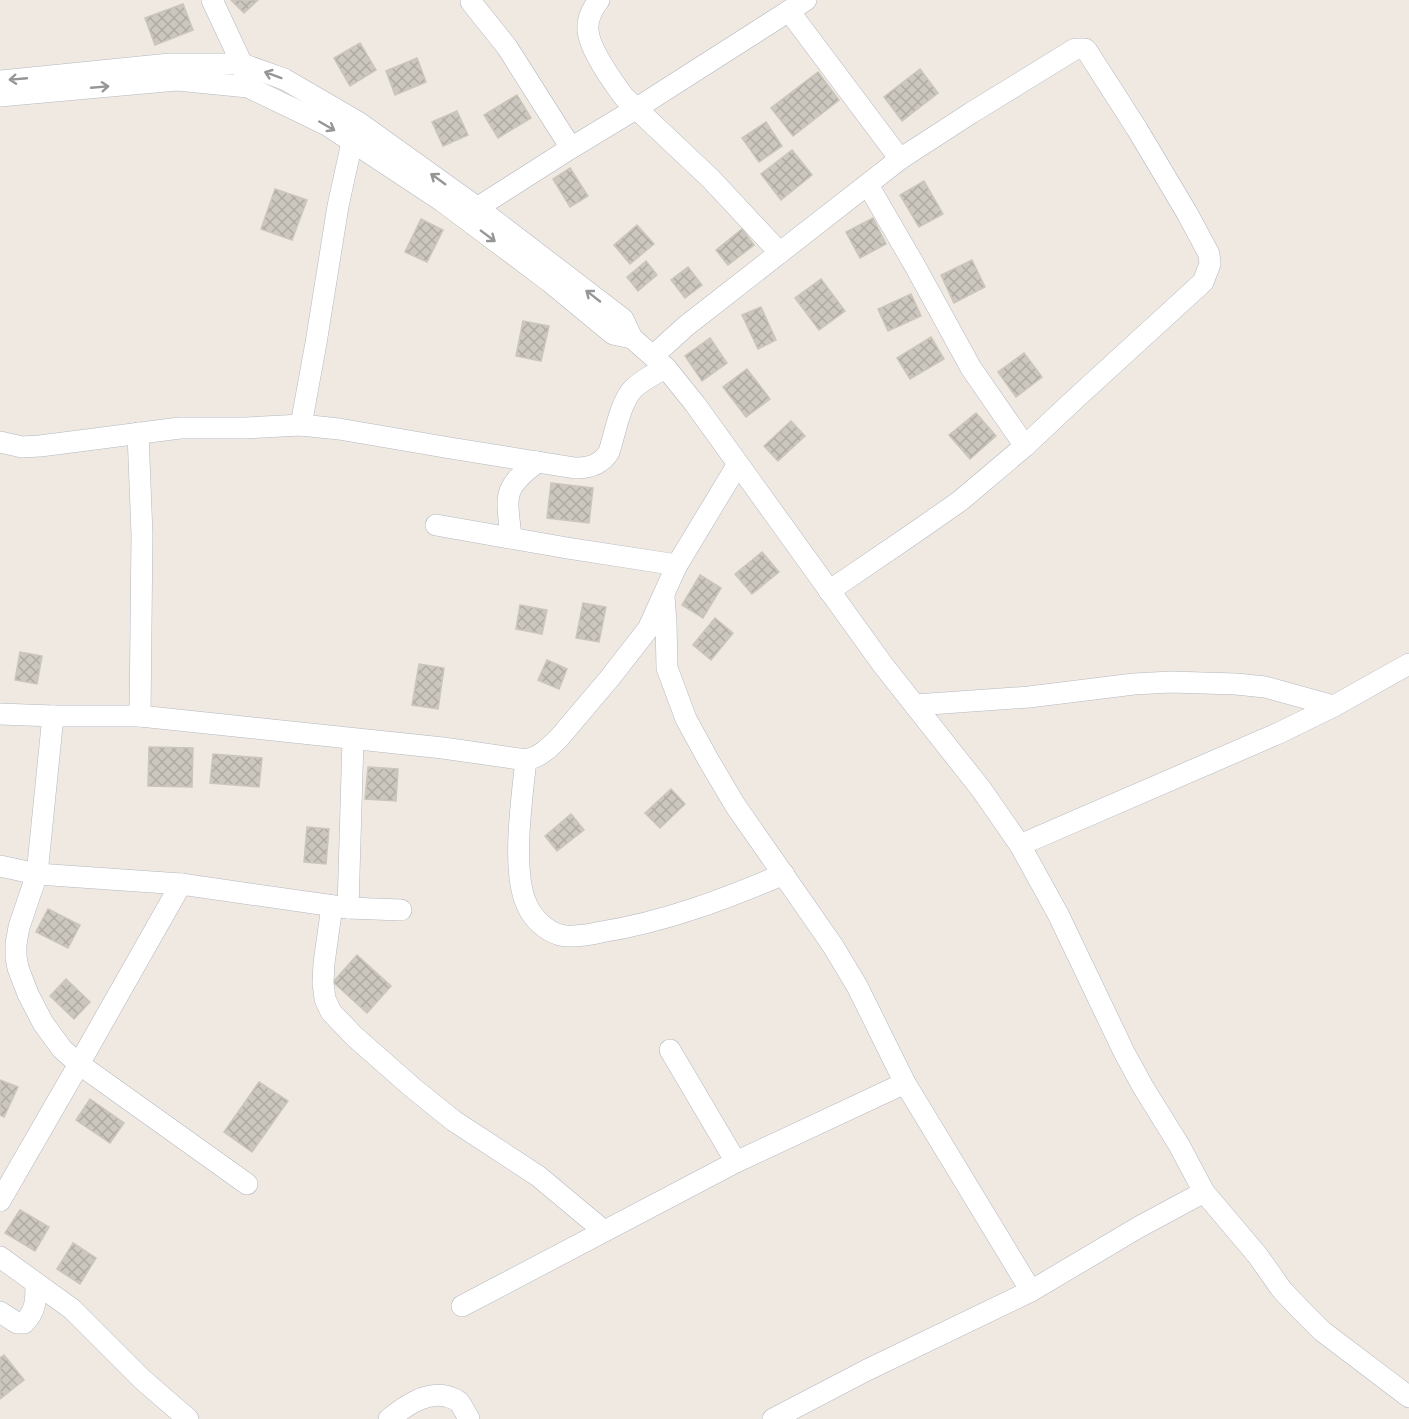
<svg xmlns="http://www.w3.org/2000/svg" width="1409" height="1419" font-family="'PT Sans Narrow',sans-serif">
	<defs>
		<pattern id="building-cross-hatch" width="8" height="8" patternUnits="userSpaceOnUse" patternTransform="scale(1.5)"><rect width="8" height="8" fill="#cbc7bf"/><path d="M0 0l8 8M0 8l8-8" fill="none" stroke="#afaba4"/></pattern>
	</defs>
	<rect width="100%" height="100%" fill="#efe9e1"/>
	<g fill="url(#building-cross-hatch)" stroke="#cbc5ba" stroke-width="1.5">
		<path d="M 231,0 L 258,0 L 244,13 Z"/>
		<path d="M 183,4 L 193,30 L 155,45 L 145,18 Z"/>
		<path d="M 360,43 L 376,70 L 350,86 L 334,58 Z"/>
		<path d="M 417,58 L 426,82 L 395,95 L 386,71 Z"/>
		<path d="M 920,69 L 938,93 L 902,121 L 884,97 Z"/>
		<path d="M 818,72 L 839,100 L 793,136 L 771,108 Z"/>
		<path d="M 517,95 L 531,118 L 498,138 L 484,115 Z"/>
		<path d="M 457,111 L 468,135 L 443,146 L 432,122 Z"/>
		<path d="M 766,122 L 782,146 L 759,162 L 742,138 Z"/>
		<path d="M 792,150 L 812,175 L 781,200 L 761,174 Z"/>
		<path d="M 570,168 L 588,196 L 570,207 L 553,179 Z"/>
		<path d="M 924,181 L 943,214 L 919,227 L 900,195 Z"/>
		<path d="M 275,189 L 307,200 L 292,240 L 261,229 Z"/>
		<path d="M 873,218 L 886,244 L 860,258 L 846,232 Z"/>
		<path d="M 421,219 L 443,230 L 427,262 L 405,252 Z"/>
		<path d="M 637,225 L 654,244 L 630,264 L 614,245 Z"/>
		<path d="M 742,229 L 754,245 L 728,265 L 716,250 Z"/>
		<path d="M 972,260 L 985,287 L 954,303 L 941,275 Z"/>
		<path d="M 646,261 L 657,275 L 638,291 L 627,277 Z"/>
		<path d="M 688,267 L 702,285 L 685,298 L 671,280 Z"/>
		<path d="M 821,279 L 845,311 L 819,330 L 795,298 Z"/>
		<path d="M 911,294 L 921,316 L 888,331 L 878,309 Z"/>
		<path d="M 761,307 L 776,340 L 758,349 L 742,315 Z"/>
		<path d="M 523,321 L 549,326 L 541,361 L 516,356 Z"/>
		<path d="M 931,337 L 944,359 L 910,379 L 897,358 Z"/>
		<path d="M 710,338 L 727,363 L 702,381 L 685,356 Z"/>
		<path d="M 1024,353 L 1042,377 L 1016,397 L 998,372 Z"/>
		<path d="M 747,369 L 770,399 L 746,417 L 723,387 Z"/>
		<path d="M 976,413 L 996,436 L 970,459 L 949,435 Z"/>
		<path d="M 791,421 L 805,436 L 778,461 L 764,446 Z"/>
		<path d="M 551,483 L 593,488 L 589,523 L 547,518 Z"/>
		<path d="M 762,552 L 779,572 L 752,594 L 735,574 Z"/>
		<path d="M 700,575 L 721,588 L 703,618 L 682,605 Z"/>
		<path d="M 583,603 L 606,607 L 599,642 L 576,638 Z"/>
		<path d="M 520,605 L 547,610 L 542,634 L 516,629 Z"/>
		<path d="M 715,618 L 733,633 L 711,660 L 693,645 Z"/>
		<path d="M 20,652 L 42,656 L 37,684 L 15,680 Z"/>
		<path d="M 547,660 L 567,669 L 559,689 L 538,680 Z"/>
		<path d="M 419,664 L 444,668 L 438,709 L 412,705 Z"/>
		<path d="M 149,747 L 193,748 L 192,787 L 148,786 Z"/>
		<path d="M 213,754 L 262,758 L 259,787 L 210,783 Z"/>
		<path d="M 368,767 L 398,769 L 396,801 L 365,799 Z"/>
		<path d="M 671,789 L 685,804 L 660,828 L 645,813 Z"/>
		<path d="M 571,814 L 584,830 L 557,851 L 545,836 Z"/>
		<path d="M 307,827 L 329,829 L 326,864 L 304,862 Z"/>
		<path d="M 48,909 L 80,925 L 68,948 L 36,932 Z"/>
		<path d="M 357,955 L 391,986 L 367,1013 L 333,982 Z"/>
		<path d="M 66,979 L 90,1002 L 74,1019 L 50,996 Z"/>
		<path d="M 0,1080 L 18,1087 L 4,1117 L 0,1115 Z"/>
		<path d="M 259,1082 L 288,1101 L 252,1152 L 224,1132 Z"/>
		<path d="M 90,1099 L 124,1123 L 110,1143 L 76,1120 Z"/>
		<path d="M 20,1210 L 49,1227 L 35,1251 L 5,1233 Z"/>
		<path d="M 73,1243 L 96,1258 L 80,1284 L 57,1269 Z"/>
		<path d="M 4,1355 L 24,1380 L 0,1399 L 0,1358 Z"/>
	</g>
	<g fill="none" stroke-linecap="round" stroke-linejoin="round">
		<defs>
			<g id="minor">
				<path d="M 212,0 L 242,64 L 245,76"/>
				<path d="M 599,0 C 592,9 587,19 588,30 C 589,49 613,82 624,97 L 711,179 L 780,253"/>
				<path d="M 471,2 L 507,47 L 571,148"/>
				<path d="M 789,11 L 900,159"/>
				<path d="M 0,81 L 170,64 L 242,64 L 284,79 L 358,122 L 478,208 L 623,319 L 632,338 L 666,368 L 695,404 L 883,665 L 981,789 L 1020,845 L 1058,914 L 1124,1052 L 1143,1087 L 1179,1145 L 1204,1192 L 1258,1256 L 1282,1290 L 1300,1309 L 1322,1331 L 1409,1397"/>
				<path d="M 0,96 L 177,80 L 248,87 L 327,125 L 442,201 L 550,282 L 613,334 L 632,338"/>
				<path d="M 868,185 L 915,266 L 971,368 L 1025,446"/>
				<path d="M 469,213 L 571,148 L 637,108 L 806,0"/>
				<path d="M 653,356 L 686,326 L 900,159 L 971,113 L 1075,49 L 1085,49 L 1087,51 L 1137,129 L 1187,213 L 1209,254 L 1210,264 L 1203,282 L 1074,400 L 1025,446 L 960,501 L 917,531 L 829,591"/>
				<path d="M 301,425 L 316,343 L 338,206 L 352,142"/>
				<path d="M 138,433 L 142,535 L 140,716"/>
				<path d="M 0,442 L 22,447 L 40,446 L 180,428 L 246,428 L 301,425 L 339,429 L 450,448 L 575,468 C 589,468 601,465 609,452 C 615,434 620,403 633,389 C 642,380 654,374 666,368"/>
				<path d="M 436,525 L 567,548 L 677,565"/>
				<path d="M 511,538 C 507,495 501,490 537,462"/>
				<path d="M 664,597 L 666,622 L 667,668 L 686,719 L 709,761 L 735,805 L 833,946 L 857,986 L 905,1083 L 1031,1291"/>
				<path d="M 915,705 L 1029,697 L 1134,684 L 1171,682 L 1236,684 L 1265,687 L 1334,706"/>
				<path d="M 0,714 L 53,716 L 140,716 L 443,748 L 526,760 C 540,757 549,748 559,738 L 609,679 L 648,629 L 677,565 L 738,464"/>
				<path d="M 53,716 L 37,874 L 19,927 L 16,944 L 16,957 L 18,968 L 28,994 L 43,1023 L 62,1049 L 79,1064 L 247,1184"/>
				<path d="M 526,760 C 522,797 511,872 527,905 C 533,919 546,931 560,935 C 573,938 588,935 601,932 C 665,922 725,899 784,874"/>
				<path d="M 1020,845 L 1279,733 L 1334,706 L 1409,664"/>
				<path d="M 0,866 L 37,874 L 181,884 L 348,908 L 401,910"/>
				<path d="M 332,906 L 324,963 L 323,983 L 325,999 L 331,1012 L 355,1037 L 413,1088 L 454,1121 L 538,1176 L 604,1231"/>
				<path d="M 348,908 L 353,739"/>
				<path d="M 670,1050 L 736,1162"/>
				<path d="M 0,1201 L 79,1064 L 181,884"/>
				<path d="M 0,1257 L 72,1309 L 143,1380 L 188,1419"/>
				<path d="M 462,1306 L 736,1162 L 905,1083"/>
				<path d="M 0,1312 L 17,1323 L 24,1323 C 36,1311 36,1300 36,1284"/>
				<path d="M 389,1419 C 405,1406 425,1392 446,1396 C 451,1398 456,1399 459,1402 C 463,1407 466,1414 469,1419"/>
				<path d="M 773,1419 L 867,1370 L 1031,1291 L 1139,1227 L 1204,1192"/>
			</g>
		</defs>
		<use href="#minor" stroke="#b4b7c1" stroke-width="22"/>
		<use href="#minor" stroke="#fff" stroke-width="21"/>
	</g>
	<defs><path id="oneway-shaft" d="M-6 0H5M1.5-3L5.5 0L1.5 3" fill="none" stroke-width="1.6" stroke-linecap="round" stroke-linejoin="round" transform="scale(1.5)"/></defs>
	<g stroke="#969696">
		<use href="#oneway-shaft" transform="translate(273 75) rotate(-160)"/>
		<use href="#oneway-shaft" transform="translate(18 79) rotate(175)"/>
		<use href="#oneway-shaft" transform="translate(100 87) rotate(-5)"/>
		<use href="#oneway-shaft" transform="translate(327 126) rotate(30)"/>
		<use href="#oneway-shaft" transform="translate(438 179) rotate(-144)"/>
		<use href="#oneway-shaft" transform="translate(488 236) rotate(37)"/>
		<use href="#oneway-shaft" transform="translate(593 296) rotate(-142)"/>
	</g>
</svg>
